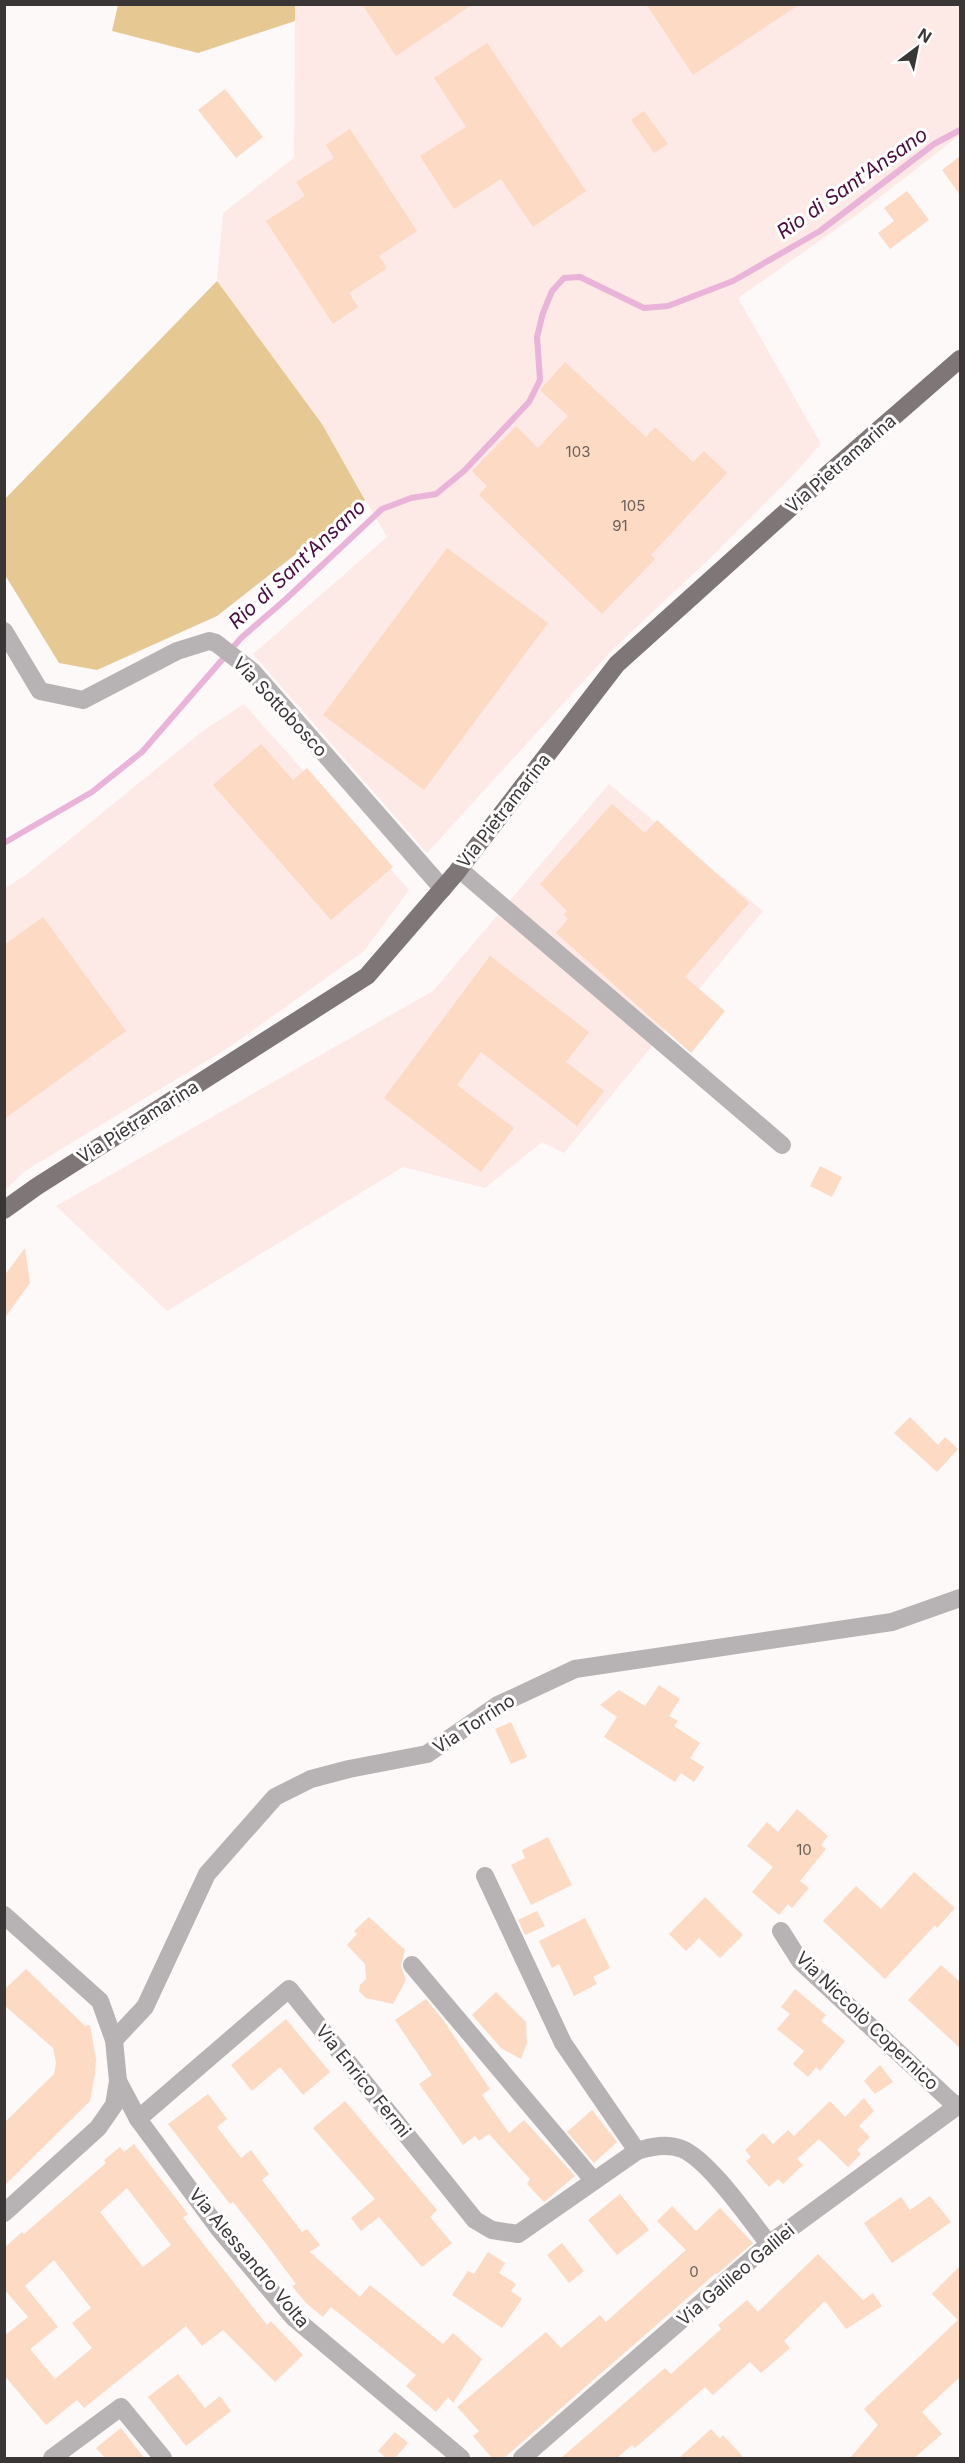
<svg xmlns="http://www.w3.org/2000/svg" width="965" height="2463" font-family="Inter,sans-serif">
	<rect width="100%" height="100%" fill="#fdf9f8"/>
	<g fill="#fde9e5">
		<path d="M 295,5 L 960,5 L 960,135 L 858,214 L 738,298 L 821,444 L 796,472 L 707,561 L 612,650 L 427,853 L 253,654 L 387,537 L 322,424 L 217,281 L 223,213 L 294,158 Z"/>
		<path d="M 244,704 L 409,890 L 364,951 L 231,1046 L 25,1171 L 5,1190 L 5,888 L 26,875 L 204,730 Z"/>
		<path d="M 609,784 L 763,911 L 564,1153 L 542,1142 L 485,1188 L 403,1167 L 167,1311 L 56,1206 L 433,991 Z"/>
	</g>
	<g fill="#e6c892">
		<path d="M 118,5 L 295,5 L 295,21 L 198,53 L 112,31 Z"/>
		<path d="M 217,281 L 322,424 L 365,500 L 217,616 L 97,670 L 59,663 L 5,575 L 5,499 Z"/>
	</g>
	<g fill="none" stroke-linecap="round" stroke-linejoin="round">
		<path stroke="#eab3da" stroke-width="6" d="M 4,843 L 92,792 L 142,752 L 241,638 L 286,599 L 382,509 L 411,498 L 436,494 L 464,471 L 529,402 L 540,380 L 537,337 L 543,313 L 552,291 L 564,278 L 580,277 L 644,308 L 668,306 L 733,281 L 820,231 L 934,144 L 960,130"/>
	</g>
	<g fill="#fcdac4" fill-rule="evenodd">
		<path d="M 362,4 L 473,4 L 396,56 Z"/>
		<path d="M 646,4 L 800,4 L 693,75 Z"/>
		<path d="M 487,43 L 586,191 L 533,227 L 501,179 L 454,209 L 420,156 L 466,127 L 434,78 Z"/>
		<path d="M 225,89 L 263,137 L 236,158 L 198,110 Z"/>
		<path d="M 644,111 L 668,144 L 654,153 L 631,120 Z"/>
		<path d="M 350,129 L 417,231 L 379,256 L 387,268 L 349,293 L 358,307 L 333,324 L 266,221 L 305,196 L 296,182 L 334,158 L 326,145 Z"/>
		<path d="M 960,156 L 960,195 L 942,170 Z"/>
		<path d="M 907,191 L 929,220 L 890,249 L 878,233 L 894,221 L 884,208 Z"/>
		<path d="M 565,362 L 646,437 L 655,427 L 693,462 L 704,451 L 727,473 L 651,555 L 655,559 L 602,614 L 479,495 L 487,486 L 472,471 L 516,426 L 538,448 L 568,416 L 540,390 Z"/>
		<path d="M 447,548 L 548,623 L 424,790 L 323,715 Z"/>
		<path d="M 261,744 L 293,780 L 307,768 L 393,867 L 331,920 L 213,785 Z"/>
		<path d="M 612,804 L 645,833 L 657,820 L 749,903 L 685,977 L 725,1011 L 691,1053 L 556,933 L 568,919 L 564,915 L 567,911 L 540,884 Z"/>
		<path d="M 43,917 L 126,1031 L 4,1119 L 4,945 Z"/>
		<path d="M 490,956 L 589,1032 L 566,1062 L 604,1091 L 577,1126 L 481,1052 L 457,1085 L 514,1128 L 481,1172 L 384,1098 Z"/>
		<path d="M 820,1166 L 842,1177 L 832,1197 L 810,1186 Z"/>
		<path d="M 25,1248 L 30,1283 L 4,1319 L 4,1276 Z"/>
		<path d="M 910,1417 L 938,1445 L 945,1437 L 958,1449 L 937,1472 L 894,1433 Z"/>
		<path d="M 659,1685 L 680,1699 L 669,1716 L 678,1721 L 674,1726 L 700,1743 L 690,1758 L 704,1767 L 694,1782 L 681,1773 L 675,1782 L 604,1737 L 617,1717 L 600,1705 L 619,1690 L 645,1706 Z"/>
		<path d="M 511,1722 L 527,1757 L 511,1764 L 495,1729 Z"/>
		<path d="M 797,1809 L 828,1836 L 821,1845 L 826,1849 L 800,1881 L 809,1888 L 792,1908 L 788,1904 L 779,1915 L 752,1892 L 773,1867 L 747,1846 L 767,1822 L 778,1832 Z"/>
		<path d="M 548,1837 L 572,1885 L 531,1905 L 511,1865 L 525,1858 L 522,1850 Z"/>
		<path d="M 914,1872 L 955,1908 L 937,1928 L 935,1925 L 885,1979 L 823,1921 L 856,1886 L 881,1909 Z"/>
		<path d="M 705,1897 L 743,1935 L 720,1958 L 699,1938 L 686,1951 L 669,1934 Z"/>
		<path d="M 537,1911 L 545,1926 L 525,1935 L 518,1920 Z"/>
		<path d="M 369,1917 L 405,1950 L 401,1966 L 406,1980 L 393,2004 L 366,1998 L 359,1991 L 360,1985 L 366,1979 L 365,1964 L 347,1945 L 357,1934 L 354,1931 Z"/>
		<path d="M 585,1918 L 610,1968 L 593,1977 L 597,1984 L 574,1996 L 559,1964 L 552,1968 L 539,1941 Z"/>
		<path d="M 941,1965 L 960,1982 L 960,2048 L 908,2000 Z"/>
		<path d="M 26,1969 L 85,2026 L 90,2025 L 96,2059 L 95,2074 L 90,2101 L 4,2186 L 4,2123 L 54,2074 L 56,2063 L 53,2048 L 4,2005 L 4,1990 Z"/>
		<path d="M 795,1989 L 826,2015 L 821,2021 L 845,2041 L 820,2071 L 816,2067 L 808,2077 L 793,2064 L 804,2051 L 777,2029 L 790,2014 L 781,2007 Z"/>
		<path d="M 496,1992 L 526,2022 L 527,2043 L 521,2059 L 501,2048 L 472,2015 Z"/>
		<path d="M 426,1999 L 443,2020 L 490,2089 L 482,2095 L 509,2133 L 524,2120 L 575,2176 L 544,2202 L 527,2184 L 530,2179 L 489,2134 L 479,2141 L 475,2136 L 463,2145 L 419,2084 L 432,2075 L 395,2020 Z"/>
		<path d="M 286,2019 L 330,2072 L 303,2095 L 280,2067 L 252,2091 L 231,2065 Z"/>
		<path d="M 880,2065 L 893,2082 L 875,2094 L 864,2081 Z"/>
		<path d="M 208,2094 L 227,2119 L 217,2127 L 241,2158 L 251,2150 L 269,2174 L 262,2180 L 302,2232 L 307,2229 L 320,2245 L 310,2252 L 360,2297 L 370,2285 L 443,2344 L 453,2333 L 482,2359 L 453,2403 L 448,2397 L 436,2412 L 406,2386 L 416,2375 L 331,2307 L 323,2317 L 306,2303 L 292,2286 L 296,2284 L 264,2241 L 233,2202 L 230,2204 L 168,2124 Z"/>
		<path d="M 864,2098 L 874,2111 L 859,2126 L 870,2137 L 857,2150 L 861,2154 L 848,2167 L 819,2139 L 797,2159 L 803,2165 L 783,2184 L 778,2179 L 769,2187 L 746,2161 L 751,2157 L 745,2150 L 763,2133 L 773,2144 L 788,2130 L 794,2136 L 830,2101 L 845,2117 Z"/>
		<path d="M 345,2101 L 437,2210 L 430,2217 L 452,2243 L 422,2267 L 379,2217 L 361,2231 L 351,2218 L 375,2199 L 313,2128 Z"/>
		<path d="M 592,2110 L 617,2142 L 594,2163 L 567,2132 Z"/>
		<path d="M 134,2144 L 188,2214 L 183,2218 L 267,2325 L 271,2321 L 303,2355 L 275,2382 L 223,2330 L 202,2346 L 186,2326 L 84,2408 L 77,2400 L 46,2425 L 4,2375 L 4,2336 L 28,2317 L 4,2289 L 4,2248 L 22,2232 L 24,2234 L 106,2163 L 104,2160 L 120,2147 L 124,2152 ZM 127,2188 L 171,2245 L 143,2267 L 100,2212 ZM 54,2260 L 91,2308 L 72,2323 L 92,2348 L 55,2379 L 30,2349 L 58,2327 L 25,2286 Z"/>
		<path d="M 620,2194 L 649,2230 L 617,2255 L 588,2220 Z"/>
		<path d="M 930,2196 L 951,2222 L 892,2263 L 864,2223 L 901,2197 L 910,2210 Z"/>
		<path d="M 672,2206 L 696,2231 L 720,2208 L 753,2243 L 717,2274 L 716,2273 L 504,2458 L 492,2458 L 473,2436 L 479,2431 L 457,2407 L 546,2332 L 561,2348 L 600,2315 L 606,2322 L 686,2250 L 657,2221 Z"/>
		<path d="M 562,2243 L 584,2271 L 569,2283 L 547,2255 Z"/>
		<path d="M 488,2252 L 505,2263 L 499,2273 L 516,2284 L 511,2291 L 522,2299 L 502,2328 L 452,2295 L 468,2271 L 474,2274 Z"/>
		<path d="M 818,2254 L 863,2300 L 873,2293 L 882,2306 L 846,2329 L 825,2301 L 784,2341 L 790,2348 L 761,2373 L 750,2362 L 713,2395 L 705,2387 L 635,2448 L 632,2445 L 617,2458 L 561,2458 L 665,2368 L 671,2374 L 721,2329 L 718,2325 L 747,2300 L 758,2312 Z"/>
		<path d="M 960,2266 L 960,2377 L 922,2412 L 942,2434 L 914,2458 L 850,2458 L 878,2425 L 864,2409 L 958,2320 L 932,2294 Z"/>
		<path d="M 178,2374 L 205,2408 L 220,2396 L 231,2411 L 186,2446 L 148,2397 Z"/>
		<path d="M 121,2428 L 144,2458 L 105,2458 L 96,2448 Z"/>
		<path d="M 711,2429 L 720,2439 L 723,2435 L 744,2458 L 679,2458 Z"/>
		<path d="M 395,2432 L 408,2443 L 395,2458 L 386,2458 L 378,2451 Z"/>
	</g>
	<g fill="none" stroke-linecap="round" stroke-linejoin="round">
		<g stroke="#b7b2b3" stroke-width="18">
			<path d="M 4,631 L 40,691 L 83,700 L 177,651 L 209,641 L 216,643 L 252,671 L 443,889"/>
			<path d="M 459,869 L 782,1145"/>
			<path d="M 485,1876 L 563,2043 L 637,2151"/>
			<path d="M 4,1915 L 100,2001 L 114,2040 L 118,2081 L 114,2105 L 98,2128 L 4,2213"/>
			<path d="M 781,1931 L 800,1961 L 957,2107"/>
			<path d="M 412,1965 L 594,2181"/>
			<path d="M 114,2040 L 145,2007 L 207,1874 L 275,1797 L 311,1779 L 349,1769 L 427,1754 L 498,1705 L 575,1669 L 892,1622 L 960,1598"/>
			<path d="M 118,2081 L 138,2119 L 219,2229 L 293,2317 L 461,2458"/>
			<path d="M 138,2119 L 289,1989 L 475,2220 L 492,2230 L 518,2234 L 637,2151 C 652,2146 667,2143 682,2149 C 709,2160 750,2220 769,2244"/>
			<path d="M 52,2458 L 121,2407 L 163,2458"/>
			<path d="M 522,2458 L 769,2244 L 960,2104"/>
		</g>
		<path stroke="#7f7678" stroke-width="18" d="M 4,1210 L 36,1187 L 367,976 L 456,873 L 617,664 L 828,474 L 960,359"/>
	</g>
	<g text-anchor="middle" stroke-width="6" stroke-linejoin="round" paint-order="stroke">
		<g font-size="15" fill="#6a5f59">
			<text x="578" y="457">103</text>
			<text x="633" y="511">105</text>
			<text x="620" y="531">91</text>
			<text x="804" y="1855">10</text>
			<text x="694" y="2277">0</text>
		</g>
		<g font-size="18" fill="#3a3635" stroke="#fff">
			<text transform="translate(841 464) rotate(-41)" y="6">Via Pietramarina</text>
			<text transform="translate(280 707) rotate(47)" y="6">Via Sottobosco</text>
			<text transform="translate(504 811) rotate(-52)" y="6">Via Pietramarina</text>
			<text transform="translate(138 1122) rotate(-32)" y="6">Via Pietramarina</text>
			<text transform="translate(474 1724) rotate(-33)" y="6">Via Torrino</text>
			<text transform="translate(867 2021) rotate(44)" y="6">Via Niccolò Copernico</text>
			<text transform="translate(363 2081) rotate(51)" y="6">Via Enrico Fermi</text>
			<text transform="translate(249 2258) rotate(50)" y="6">Via Alessandro Volta</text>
			<text transform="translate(736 2275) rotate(-40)" y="6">Via Galileo Galilei</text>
		</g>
		<g font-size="20" font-style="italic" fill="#4a0b3e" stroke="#fff">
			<text transform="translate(852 183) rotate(-35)" y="7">Rio di Sant'Ansano</text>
			<text transform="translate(297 564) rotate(-43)" y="7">Rio di Sant'Ansano</text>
		</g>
	</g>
	<rect width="965" height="2463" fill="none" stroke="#3a3635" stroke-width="12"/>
	<g transform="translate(917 48) rotate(32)" stroke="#ffffff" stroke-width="4.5" paint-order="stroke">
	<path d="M0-4.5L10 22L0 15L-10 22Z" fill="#3a3635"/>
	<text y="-9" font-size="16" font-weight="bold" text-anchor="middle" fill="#3a3635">N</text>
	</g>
</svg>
